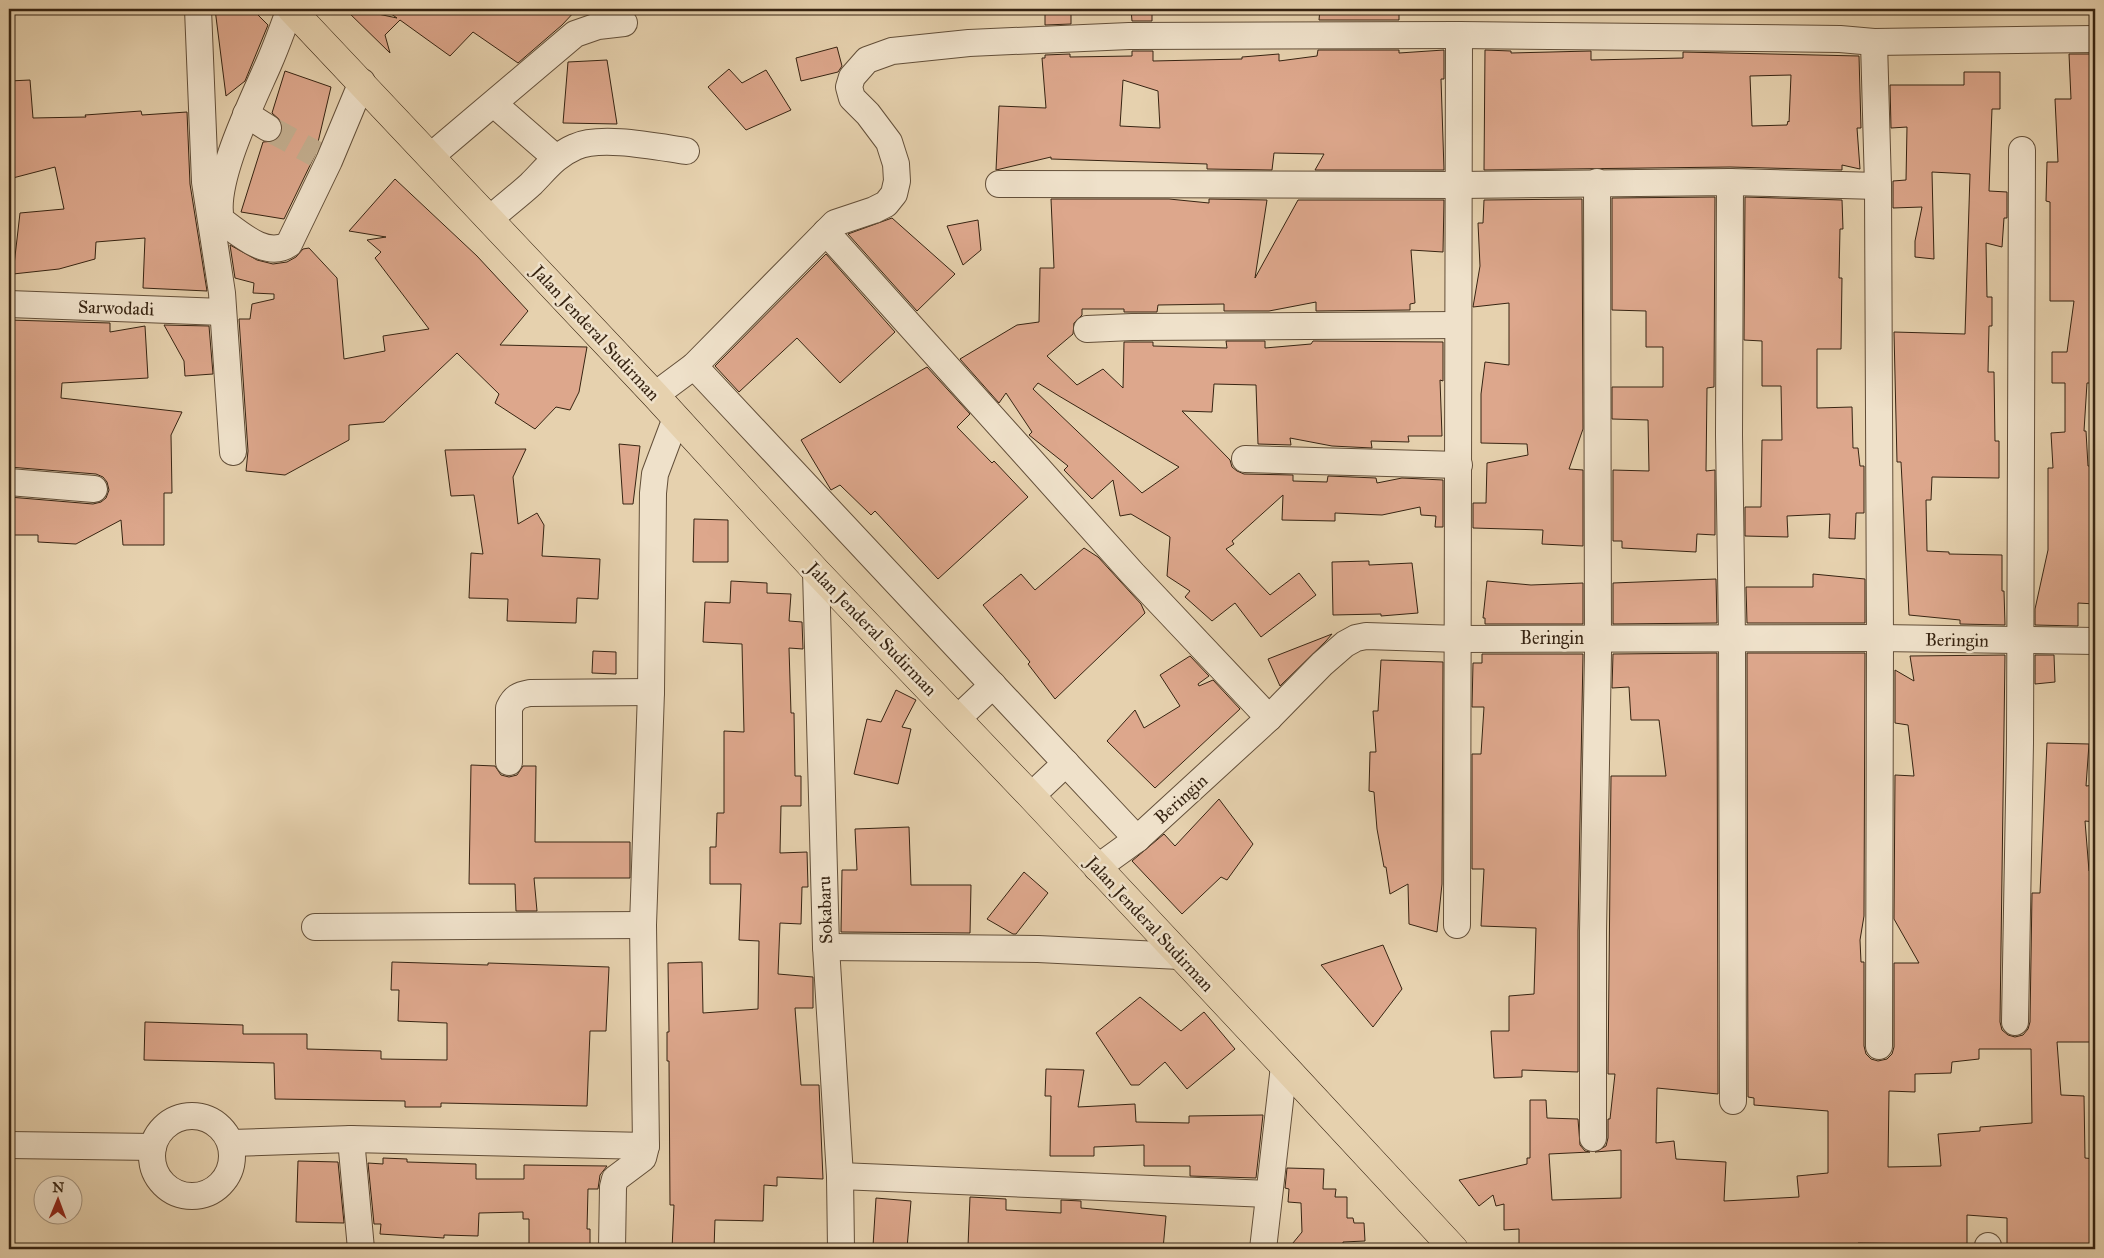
<svg xmlns="http://www.w3.org/2000/svg" width="2104" height="1258" font-family="'IM FELL Great Primer',serif">
	<rect width="100%" height="100%" fill="#e6d1ae"/>
	<filter id="stains"><feTurbulence type="fractalNoise" baseFrequency=".004" numOctaves="4"/><feColorMatrix values="0 0 0 0 .2 0 0 0 0 .09 0 0 0 0 .02 0 0 0 .5 -.17"/></filter>
	<radialGradient id="worn" r=".72"><stop offset=".6" stop-color="#630" stop-opacity="0"/><stop offset="1" stop-color="#630" stop-opacity=".3"/></radialGradient>
	<g fill="#dda78c" stroke="#372412" fill-rule="evenodd">
		<path d="M 215,9 L 252,9 L 268,25 L 245,81 L 226,96 Z"/>
		<path d="M 345,9 L 376,9 L 378,14 L 397,18 L 384,9 L 577,9 L 562,25 L 518,63 L 473,32 L 450,56 L 400,20 L 385,35 L 390,53 Z"/>
		<path d="M 1045,9 L 1071,9 L 1071,24 L 1045,25 Z"/>
		<path d="M 1131,9 L 1152,9 L 1152,21 L 1132,21 Z"/>
		<path d="M 1320,9 L 1399,9 L 1399,20 L 1319,20 Z"/>
		<path d="M 837,47 L 842,66 L 838,72 L 801,81 L 796,58 Z"/>
		<path d="M 1318,50 L 1399,50 L 1399,53 L 1444,50 L 1444,79 L 1441,79 L 1444,170 L 1315,170 L 1324,154 L 1274,153 L 1272,170 L 1207,169 L 1207,164 L 1051,159 L 1051,157 L 996,170 L 999,106 L 1046,108 L 1042,58 L 1045,58 L 1045,55 L 1070,54 L 1070,57 L 1132,56 L 1132,51 L 1153,51 L 1153,61 L 1242,59 L 1242,57 L 1279,54 L 1279,61 L 1317,56 ZM 1123,80 L 1158,91 L 1160,128 L 1120,126 Z"/>
		<path d="M 1485,50 L 1511,51 L 1511,53 L 1591,51 L 1591,60 L 1683,58 L 1683,52 L 1859,56 L 1861,128 L 1857,128 L 1860,169 L 1842,165 L 1842,170 L 1730,167 L 1484,170 ZM 1791,75 L 1789,122 L 1788,121 L 1787,125 L 1752,126 L 1750,76 Z"/>
		<path d="M 2069,54 L 2095,54 L 2095,195 L 2090,195 L 2093,275 L 2095,275 L 2095,335 L 2090,335 L 2090,383 L 2087,383 L 2084,431 L 2086,431 L 2088,466 L 2095,466 L 2095,604 L 2078,603 L 2078,626 L 2035,625 L 2035,609 L 2048,550 L 2048,468 L 2053,468 L 2051,433 L 2065,432 L 2065,383 L 2052,383 L 2052,352 L 2067,352 L 2074,301 L 2050,301 L 2050,202 L 2046,201 L 2047,162 L 2058,162 L 2055,99 L 2071,99 Z"/>
		<path d="M 607,60 L 617,124 L 563,123 L 568,62 Z"/>
		<path d="M 729,69 L 742,83 L 766,70 L 791,110 L 746,130 L 708,87 Z"/>
		<path d="M 285,71 L 331,87 L 315,155 L 284,219 L 241,212 L 263,142 L 275,141 L 281,136 L 283,129 L 281,121 L 272,113 Z"/>
		<path d="M 1964,72 L 2000,72 L 2000,109 L 1992,109 L 1989,191 L 2007,192 L 2007,218 L 2004,218 L 2002,247 L 1986,243 L 1987,297 L 1992,297 L 1992,326 L 1989,326 L 1988,372 L 1994,372 L 1995,441 L 1999,441 L 1999,478 L 1932,477 L 1931,500 L 1926,500 L 1927,551 L 1949,552 L 1949,554 L 2002,555 L 2002,591 L 2004,591 L 2005,625 L 1960,624 L 1960,620 L 1909,615 L 1901,462 L 1897,462 L 1894,332 L 1965,334 L 1970,174 L 1932,172 L 1934,259 L 1915,257 L 1915,241 L 1922,207 L 1893,208 L 1893,181 L 1906,180 L 1907,127 L 1891,128 L 1890,85 L 1964,85 Z"/>
		<path d="M 30,80 L 33,118 L 86,117 L 85,115 L 141,111 L 142,115 L 187,112 L 190,184 L 207,291 L 143,288 L 145,238 L 96,242 L 95,259 L 59,269 L 13,274 L 20,213 L 64,209 L 55,167 L 9,179 L 9,81 Z"/>
		<path d="M 395,179 L 477,256 L 528,311 L 500,345 L 587,347 L 579,392 L 570,410 L 556,407 L 535,429 L 495,403 L 499,394 L 457,353 L 384,422 L 349,425 L 349,440 L 285,475 L 246,471 L 248,451 L 239,319 L 250,319 L 252,304 L 274,299 L 274,294 L 253,293 L 254,283 L 235,278 L 230,245 L 257,260 L 273,264 L 287,262 L 296,257 L 303,249 L 309,248 L 337,278 L 344,359 L 385,351 L 383,336 L 429,329 L 375,258 L 381,252 L 367,240 L 386,237 L 349,231 Z"/>
		<path d="M 1715,197 L 1714,387 L 1707,388 L 1706,471 L 1715,470 L 1715,535 L 1697,534 L 1696,552 L 1622,548 L 1622,541 L 1613,541 L 1613,470 L 1649,471 L 1648,420 L 1612,419 L 1612,387 L 1663,387 L 1663,347 L 1646,347 L 1646,311 L 1612,310 L 1612,198 Z"/>
		<path d="M 1745,197 L 1842,200 L 1843,229 L 1840,229 L 1839,278 L 1842,278 L 1841,349 L 1817,349 L 1817,408 L 1852,407 L 1853,448 L 1858,448 L 1860,466 L 1864,466 L 1864,513 L 1856,513 L 1855,539 L 1829,538 L 1830,514 L 1787,516 L 1788,537 L 1745,536 L 1745,507 L 1761,507 L 1762,440 L 1782,440 L 1781,386 L 1762,386 L 1762,341 L 1744,340 Z"/>
		<path d="M 1051,199 L 1169,199 L 1209,203 L 1209,199 L 1267,200 L 1255,278 L 1298,200 L 1444,200 L 1443,252 L 1411,250 L 1415,303 L 1410,304 L 1410,310 L 1316,311 L 1316,302 L 1269,311 L 1224,311 L 1224,304 L 1158,305 L 1157,312 L 1124,312 L 1124,309 L 1082,309 L 1082,315 L 1074,323 L 1073,334 L 1047,356 L 1077,385 L 1103,369 L 1123,388 L 1124,342 L 1153,342 L 1153,346 L 1227,348 L 1226,341 L 1265,341 L 1265,348 L 1311,344 L 1313,341 L 1443,342 L 1443,381 L 1440,380 L 1442,436 L 1408,436 L 1409,442 L 1371,441 L 1372,448 L 1332,446 L 1290,438 L 1291,445 L 1258,444 L 1256,385 L 1214,384 L 1212,412 L 1182,411 L 1230,460 L 1232,467 L 1237,471 L 1244,474 L 1293,475 L 1293,481 L 1327,482 L 1328,476 L 1376,478 L 1377,483 L 1402,478 L 1443,480 L 1443,527 L 1435,527 L 1436,516 L 1421,515 L 1420,507 L 1382,515 L 1335,513 L 1335,521 L 1282,520 L 1283,495 L 1232,541 L 1234,544 L 1226,549 L 1270,595 L 1299,573 L 1316,595 L 1261,637 L 1235,603 L 1212,621 L 1185,597 L 1190,591 L 1167,576 L 1170,537 L 1131,514 L 1120,516 L 1113,480 L 1092,499 L 1064,470 L 1068,466 L 1029,435 L 1032,432 L 1006,393 L 999,403 L 960,359 L 1017,325 L 1039,322 L 1040,268 L 1054,268 ZM 1038,383 L 1059,396 L 1179,467 L 1142,493 L 1033,389 Z"/>
		<path d="M 1582,199 L 1583,429 L 1569,469 L 1583,470 L 1583,546 L 1542,544 L 1543,530 L 1473,528 L 1473,503 L 1486,503 L 1487,463 L 1528,455 L 1527,444 L 1481,443 L 1481,394 L 1485,362 L 1509,365 L 1509,303 L 1473,307 L 1480,266 L 1478,223 L 1483,223 L 1484,200 Z"/>
		<path d="M 892,218 L 955,274 L 917,311 L 848,234 Z"/>
		<path d="M 978,220 L 981,250 L 963,265 L 947,226 Z"/>
		<path d="M 826,254 L 895,332 L 840,383 L 797,338 L 739,392 L 715,366 Z"/>
		<path d="M 9,320 L 110,323 L 110,332 L 145,326 L 148,378 L 62,383 L 61,398 L 182,412 L 171,435 L 172,493 L 164,493 L 164,545 L 123,545 L 121,520 L 76,544 L 38,542 L 38,535 L 9,535 L 9,497 L 93,504 L 101,502 L 106,498 L 109,490 L 107,482 L 103,477 L 96,474 L 9,467 Z"/>
		<path d="M 164,325 L 209,326 L 213,374 L 185,376 L 184,361 Z"/>
		<path d="M 927,367 L 970,414 L 957,427 L 992,463 L 994,461 L 1028,497 L 938,579 L 875,511 L 871,515 L 840,485 L 831,490 L 801,440 Z"/>
		<path d="M 619,444 L 640,446 L 633,504 L 623,504 Z"/>
		<path d="M 526,449 L 513,477 L 518,524 L 537,513 L 544,525 L 542,556 L 600,559 L 598,599 L 577,598 L 576,623 L 507,621 L 508,599 L 469,598 L 471,553 L 483,554 L 474,495 L 451,496 L 445,450 Z"/>
		<path d="M 694,519 L 728,520 L 728,562 L 693,562 Z"/>
		<path d="M 1084,548 L 1098,557 L 1141,604 L 1145,613 L 1055,699 L 1028,664 L 1030,662 L 983,605 L 1021,574 L 1035,590 Z"/>
		<path d="M 1369,561 L 1369,565 L 1412,563 L 1418,613 L 1381,616 L 1381,614 L 1333,615 L 1332,562 Z"/>
		<path d="M 1813,574 L 1865,579 L 1865,623 L 1747,623 L 1746,587 L 1813,587 Z"/>
		<path d="M 1716,579 L 1717,623 L 1613,624 L 1613,583 Z"/>
		<path d="M 731,581 L 767,583 L 767,593 L 791,594 L 789,621 L 802,622 L 803,649 L 789,648 L 791,713 L 794,713 L 795,776 L 801,776 L 801,806 L 781,806 L 780,853 L 807,852 L 808,887 L 802,887 L 801,924 L 780,923 L 778,974 L 813,977 L 813,1008 L 795,1008 L 801,1085 L 819,1085 L 823,1179 L 777,1177 L 777,1186 L 764,1185 L 763,1221 L 715,1220 L 714,1249 L 672,1249 L 674,1205 L 670,1205 L 669,1061 L 667,1061 L 667,1032 L 669,1032 L 668,963 L 702,962 L 703,1013 L 758,1009 L 759,941 L 739,940 L 741,884 L 710,884 L 710,847 L 716,847 L 717,813 L 724,813 L 724,731 L 744,732 L 742,644 L 703,642 L 705,602 L 730,603 Z"/>
		<path d="M 1487,581 L 1531,585 L 1583,583 L 1583,624 L 1485,624 L 1485,618 L 1483,618 Z"/>
		<path d="M 1332,634 L 1326,641 L 1280,686 L 1268,659 Z"/>
		<path d="M 593,651 L 616,652 L 616,674 L 592,673 Z"/>
		<path d="M 1717,653 L 1718,1094 L 1657,1088 L 1656,1143 L 1674,1141 L 1676,1159 L 1726,1162 L 1724,1201 L 1799,1197 L 1797,1176 L 1828,1173 L 1828,1111 L 1754,1105 L 1754,1098 L 1748,1097 L 1747,653 L 1865,653 L 1864,916 L 1860,940 L 1861,962 L 1864,962 L 1864,1046 L 1866,1054 L 1871,1059 L 1878,1061 L 1887,1059 L 1892,1054 L 1894,1047 L 1894,963 L 1919,963 L 1894,919 L 1895,775 L 1914,776 L 1908,725 L 1895,723 L 1895,670 L 1914,681 L 1910,656 L 2005,655 L 2000,1022 L 2002,1030 L 2008,1035 L 2015,1037 L 2023,1035 L 2028,1029 L 2030,1022 L 2032,893 L 2040,893 L 2047,743 L 2089,744 L 2086,786 L 2095,785 L 2095,822 L 2085,821 L 2089,871 L 2095,871 L 2095,893 L 2091,893 L 2091,948 L 2094,948 L 2092,984 L 2095,984 L 2095,1042 L 2057,1042 L 2061,1095 L 2084,1096 L 2085,1158 L 2095,1159 L 2095,1205 L 2091,1249 L 2007,1249 L 2007,1218 L 1967,1215 L 1967,1247 L 1943,1247 L 1943,1244 L 1858,1243 L 1858,1247 L 1837,1249 L 1519,1249 L 1519,1229 L 1504,1230 L 1504,1204 L 1496,1206 L 1493,1195 L 1479,1206 L 1459,1180 L 1527,1164 L 1527,1158 L 1530,1158 L 1530,1100 L 1546,1100 L 1547,1118 L 1578,1119 L 1580,1145 L 1585,1151 L 1590,1152 L 1549,1154 L 1552,1200 L 1621,1198 L 1621,1150 L 1595,1152 L 1606,1146 L 1608,1138 L 1608,1119 L 1610,1119 L 1615,1074 L 1608,1074 L 1611,776 L 1666,776 L 1659,720 L 1631,720 L 1629,687 L 1612,688 L 1613,654 ZM 1979,1049 L 2031,1049 L 2032,1123 L 1980,1127 L 1980,1131 L 1938,1134 L 1941,1166 L 1888,1167 L 1889,1091 L 1915,1092 L 1915,1074 L 1951,1073 L 1952,1062 L 1979,1059 Z"/>
		<path d="M 1482,654 L 1583,654 L 1578,931 L 1578,1072 L 1522,1070 L 1522,1077 L 1494,1078 L 1491,1031 L 1509,1031 L 1509,996 L 1534,994 L 1536,928 L 1481,926 L 1484,869 L 1472,869 L 1472,754 L 1481,754 L 1484,707 L 1472,707 L 1473,663 L 1482,663 Z"/>
		<path d="M 2035,655 L 2054,655 L 2055,682 L 2035,684 Z"/>
		<path d="M 1190,656 L 1209,676 L 1198,684 L 1199,686 L 1213,680 L 1240,709 L 1155,788 L 1107,741 L 1135,710 L 1144,728 L 1180,706 L 1160,675 Z"/>
		<path d="M 1381,660 L 1443,662 L 1442,884 L 1437,932 L 1409,924 L 1408,884 L 1390,894 L 1386,867 L 1384,867 L 1377,829 L 1374,792 L 1369,791 L 1370,752 L 1376,752 L 1373,711 L 1378,711 Z"/>
		<path d="M 896,690 L 916,700 L 902,727 L 911,729 L 898,784 L 854,774 L 867,719 L 881,722 Z"/>
		<path d="M 471,765 L 495,766 L 501,775 L 509,777 L 517,775 L 523,766 L 536,766 L 535,842 L 630,842 L 630,878 L 534,878 L 537,911 L 516,911 L 515,884 L 469,884 Z"/>
		<path d="M 1219,799 L 1253,844 L 1227,880 L 1221,877 L 1182,914 L 1132,861 L 1164,834 L 1175,846 Z"/>
		<path d="M 909,827 L 911,885 L 971,885 L 970,933 L 841,932 L 842,870 L 857,870 L 855,829 Z"/>
		<path d="M 1024,872 L 1048,893 L 1016,934 L 1013,934 L 987,919 Z"/>
		<path d="M 1383,945 L 1402,989 L 1373,1027 L 1321,965 Z"/>
		<path d="M 392,962 L 488,965 L 488,963 L 609,967 L 606,1031 L 590,1031 L 587,1106 L 441,1103 L 441,1107 L 405,1107 L 405,1101 L 275,1099 L 274,1063 L 144,1060 L 145,1022 L 243,1025 L 243,1034 L 307,1034 L 307,1049 L 381,1051 L 381,1059 L 447,1060 L 447,1023 L 398,1021 L 399,990 L 391,990 Z"/>
		<path d="M 1140,997 L 1181,1031 L 1204,1012 L 1235,1049 L 1187,1089 L 1165,1062 L 1139,1085 L 1131,1085 L 1096,1033 Z"/>
		<path d="M 1046,1069 L 1084,1070 L 1078,1107 L 1135,1104 L 1136,1122 L 1189,1123 L 1189,1116 L 1263,1115 L 1256,1178 L 1190,1176 L 1190,1166 L 1144,1166 L 1144,1145 L 1094,1147 L 1094,1156 L 1050,1156 L 1051,1096 L 1045,1096 Z"/>
		<path d="M 383,1158 L 407,1159 L 407,1162 L 476,1164 L 476,1179 L 524,1179 L 524,1165 L 607,1166 L 600,1175 L 598,1189 L 588,1189 L 587,1229 L 590,1229 L 590,1249 L 529,1249 L 529,1219 L 523,1219 L 523,1212 L 479,1213 L 478,1236 L 444,1235 L 444,1238 L 380,1234 L 381,1224 L 374,1224 L 368,1163 L 383,1164 Z"/>
		<path d="M 298,1161 L 338,1162 L 344,1223 L 296,1222 Z"/>
		<path d="M 1287,1168 L 1324,1169 L 1323,1189 L 1336,1189 L 1335,1197 L 1347,1197 L 1347,1218 L 1353,1218 L 1354,1223 L 1364,1223 L 1365,1241 L 1343,1242 L 1343,1249 L 1288,1249 L 1302,1232 L 1301,1203 L 1288,1202 L 1289,1189 L 1285,1188 Z"/>
		<path d="M 970,1197 L 1006,1199 L 1006,1210 L 1061,1213 L 1061,1200 L 1081,1201 L 1081,1208 L 1166,1216 L 1163,1249 L 1023,1249 L 968,1246 Z"/>
		<path d="M 876,1198 L 911,1201 L 907,1248 L 873,1246 Z"/>
	</g>
	<g fill="none" stroke-linecap="round" stroke-linejoin="round">
		<path stroke="#c3ae8f" stroke-width="26" stroke-dasharray="26 13" stroke-linecap="butt" d="M 268,128 L 316,154"/>
		<defs>
			<g id="minor">
				<path d="M 198,9 L 205,182 L 222,293 L 233,452"/>
				<path d="M 290,9 C 283,27 277,45 269,63 C 253,100 212,182 221,220 C 240,234 267,259 289,244 L 329,161 L 362,82"/>
				<path d="M 1874,42 L 2095,39"/>
				<path d="M 494,104 L 556,158"/>
				<path d="M 246,114 L 268,128"/>
				<path d="M 431,156 L 575,34 L 598,26 L 624,23"/>
				<path d="M 1730,182 L 1729,435 L 1732,638 L 1733,1101"/>
				<path d="M 999,184 L 1458,185 L 1730,182 L 1878,186"/>
				<path d="M 490,219 C 503,207 518,196 531,184 C 545,170 556,155 575,147 C 601,135 658,147 686,151"/>
				<path d="M 826,232 L 1133,574 L 1269,718"/>
				<path d="M 9,304 L 223,312"/>
				<path d="M 1087,329 L 1132,327 L 1457,325"/>
				<path d="M 694,366 L 1137,839"/>
				<path d="M 655,395 L 694,366 L 835,223 L 874,210 L 886,204 L 894,194 L 897,181 L 896,164 L 889,142 L 868,114 L 852,98 L 849,87 L 852,77 L 867,60 L 892,51 L 969,43 L 1129,36 L 1459,35 L 1840,39 L 1874,42 L 1878,186 L 1880,638 L 1879,1046"/>
				<path d="M 1245,459 L 1459,465"/>
				<path d="M 9,482 L 94,489"/>
				<path d="M 816,571 L 826,947 L 840,1176 L 841,1249"/>
				<path d="M 957,719 L 993,685"/>
				<path d="M 509,762 L 509,708 C 514,697 519,695 530,693 L 651,692"/>
				<path d="M 1031,796 L 1066,763"/>
				<path d="M 1097,868 L 1137,839 L 1269,718 L 1322,664 L 1345,644 L 1356,638 L 1366,636 L 1459,639 L 1880,638 L 2095,641"/>
				<path d="M 1457,925 L 1459,35"/>
				<path d="M 315,927 L 643,925"/>
				<path d="M 826,947 L 1038,949 L 1180,956"/>
				<path d="M 2015,1022 L 2020,743 L 2022,150"/>
				<circle cx="192" cy="1156" r="40"/>
				<path d="M 1593,1138 L 1593,931 L 1598,652 L 1597,182"/>
				<path d="M 351,1139 L 361,1249"/>
				<path d="M 231,1143 L 351,1139 L 646,1146"/>
				<path d="M 9,1145 L 153,1147"/>
				<path d="M 840,1176 L 1269,1194"/>
				<path d="M 612,1249 L 613,1187 L 615,1179 L 643,1158 L 646,1146 L 643,925 L 651,692 L 653,493 L 655,474 L 676,418"/>
				<path d="M 1263,1249 L 1284,1066"/>
				<path d="M 1988,1249 L 1988,1246"/>
			</g>
			<path id="major" d="M 291,9 L 655,395 L 816,571 L 1031,796 L 1284,1066 L 1454,1249"/>
		</defs>
		<use href="#minor" stroke="#634f39" stroke-width="28"/>
		<use href="#major" stroke="#372412" stroke-width="29"/>
		<use href="#minor" stroke="#efe1ca" stroke-width="26"/>
		<use href="#major" stroke="#e6d1ae" stroke-width="28"/>
	</g>
	<g text-anchor="middle" stroke-width="5" stroke-linejoin="round" paint-order="stroke">
		<g font-size="18" fill="#372412" stroke="#efe1ca">
			<text transform="translate(116 308) rotate(2)" y="6">Sarwodadi</text>
			<text transform="translate(596 333) rotate(47)" y="6">Jalan Jenderal Sudirman</text>
			<text transform="translate(872 629) rotate(46)" y="6">Jalan Jenderal Sudirman</text>
			<text x="1552" y="644">Beringin</text>
			<text transform="translate(1957 640) rotate(1)" y="6">Beringin</text>
			<text transform="translate(1181 799) rotate(-42)" y="6">Beringin</text>
			<text transform="translate(825 910) rotate(-92)" y="6">Sokabaru</text>
			<text transform="translate(1150 924) rotate(47)" y="6">Jalan Jenderal Sudirman</text>
		</g>
	</g>
	<rect width="2104" height="1258" fill="none" stroke="#e6d1ae" stroke-width="30"/>
	<rect x="10" y="10" width="2084" height="1238" fill="none" stroke="#372412" stroke-width="2.5"/>
	<rect x="15" y="15" width="2074" height="1228" fill="none" stroke="#372412"/>
	<g transform="translate(58 1200) rotate(1)"><circle r="24" fill="#efe1ca" stroke="#a59580"/>
	<path d="M0-4L9 19L0 12L-9 19Z" fill="#8f2418"/>
	<text y="-8" font-size="14" font-weight="bold" text-anchor="middle" fill="#372412">N</text>
	</g>
	<rect width="100%" height="100%" filter="url(#stains)"/>
	<rect width="100%" height="100%" fill="url(#worn)"/>
</svg>
